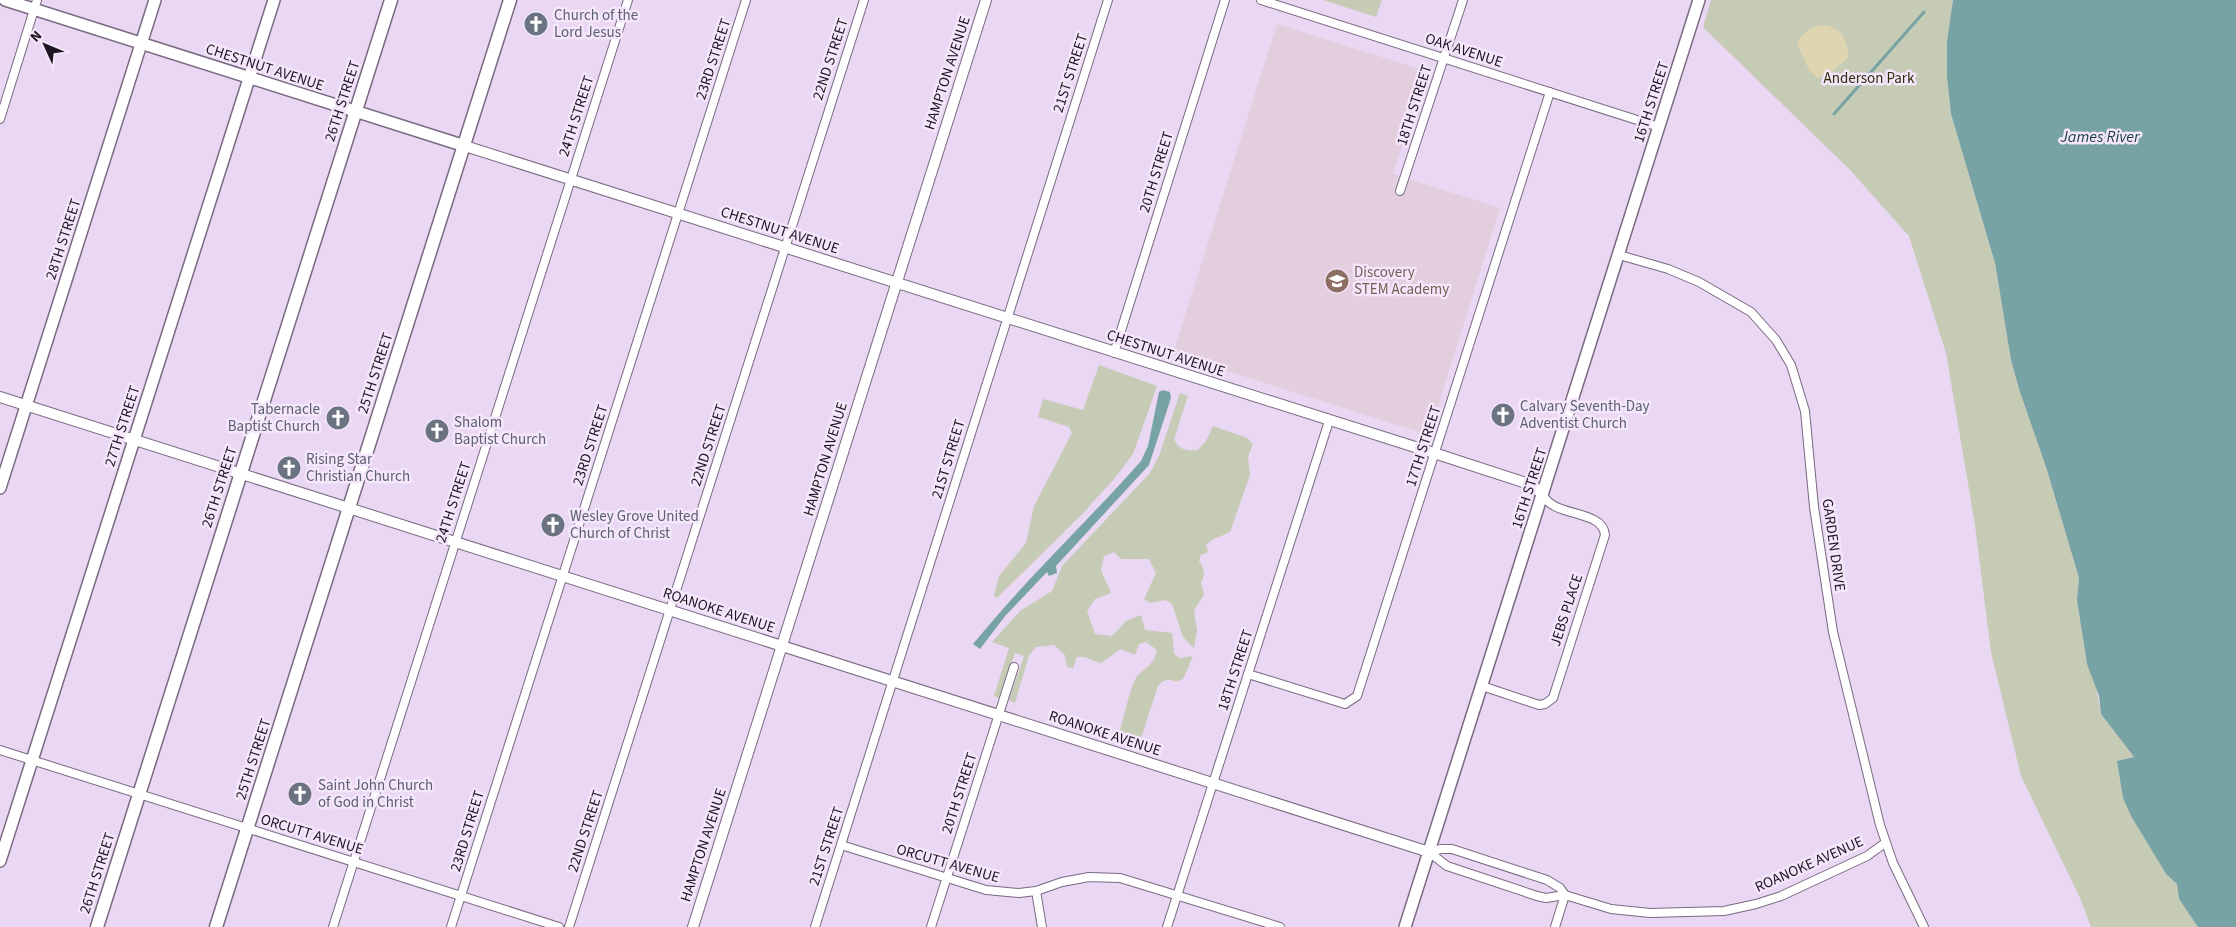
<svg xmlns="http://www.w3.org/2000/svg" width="2236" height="927" font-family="'Source Sans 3',sans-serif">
	<rect width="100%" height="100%" fill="#e9d7f3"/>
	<path fill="#e3cedd" d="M 1277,24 L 1426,71 L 1393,174 L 1500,208 L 1429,435 L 1173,354 Z"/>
	<g fill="#c6cbb5">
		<path d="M 1323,0 L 1382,0 L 1376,17 Z"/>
		<path d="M 1711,0 L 1953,0 L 1947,41 L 1947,77 L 1951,114 L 1995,263 L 2011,360 L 2019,389 L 2047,470 L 2079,578 L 2077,600 L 2087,664 L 2094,678 L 2101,714 L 2134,757 L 2117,761 L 2123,798 L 2131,816 L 2166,874 L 2177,884 L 2179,899 L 2198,927 L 2091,927 L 2080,898 L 2021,776 L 1991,652 L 1975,525 L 1946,353 L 1909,236 L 1850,170 L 1703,27 Z"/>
		<path d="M 1099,365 L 1157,386 L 1133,454 L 1115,478 L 1083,513 L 997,598 L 994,596 L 999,576 L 1026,543 L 1034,506 L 1072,433 L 1069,427 L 1038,417 L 1043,399 L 1083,410 Z"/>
		<path d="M 1180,393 L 1188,396 L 1174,439 C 1179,450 1185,451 1198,450 L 1206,441 L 1213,426 L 1247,438 L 1253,444 L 1248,457 L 1250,475 L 1230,532 L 1212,540 L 1206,545 L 1208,552 L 1201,555 L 1199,561 C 1204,568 1206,575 1201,582 L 1204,595 L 1194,610 L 1197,631 L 1194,648 L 1183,637 L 1172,604 L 1166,600 L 1150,603 L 1144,599 L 1156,573 L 1149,559 L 1121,559 L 1114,552 L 1104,556 L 1101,570 L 1111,593 L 1095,599 L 1087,611 L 1095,634 L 1112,636 L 1126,621 L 1141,615 L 1145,630 L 1172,633 L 1174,654 L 1180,658 L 1193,656 L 1183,679 L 1176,682 C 1168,678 1164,679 1158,686 L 1140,741 L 1119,735 C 1122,724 1131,685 1136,678 C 1144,667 1155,665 1157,650 L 1146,642 L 1139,644 L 1135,655 L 1121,649 L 1101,663 L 1084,657 L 1077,657 L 1073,668 L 1067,667 L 1065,655 L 1054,645 L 1036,647 L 1029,655 L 1015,703 L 1009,700 L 1024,656 L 1015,653 L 999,698 L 994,696 L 1009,648 L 992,642 L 1020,611 L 1052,591 L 1062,566 L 1150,473 L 1159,456 Z"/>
	</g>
	<path fill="#dfd6b1" d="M 1820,25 C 1841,25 1848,40 1848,58 L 1831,72 L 1818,78 L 1809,70 L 1797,43 C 1801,33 1810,28 1820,25 Z"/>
	<g fill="#78a3a4">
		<path d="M 1953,0 L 2236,0 L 2236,927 L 2198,927 L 2179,899 L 2177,884 L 2166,874 L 2131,816 L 2123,798 L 2117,761 L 2134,757 L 2101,714 L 2099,696 L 2087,664 L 2077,600 L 2079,578 L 2047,470 L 2019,389 L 2011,360 L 1995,263 L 1951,114 L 1947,77 L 1947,41 Z"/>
		<path d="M 1163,390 L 1170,392 L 1171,398 L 1149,465 L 1056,566 L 1057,573 L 1049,576 L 1047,572 L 1006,615 L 980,649 L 973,644 C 1025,580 1086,523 1141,461 L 1148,446 L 1159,392 Z"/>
	</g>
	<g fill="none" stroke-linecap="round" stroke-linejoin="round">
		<path stroke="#78a3a4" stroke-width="3" d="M 1834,114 L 1924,12"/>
		<defs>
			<g id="minor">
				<path d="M 1261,0 L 1659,127"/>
				<path d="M 0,119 L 37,0"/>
				<path d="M 1400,191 L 1463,0"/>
				<path d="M 1619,255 L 1668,269 L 1699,282 L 1751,312 L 1776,340 L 1791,365 L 1805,411 L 1814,507 L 1833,632 L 1880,825 L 1893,863 L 1924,927"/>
				<path d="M 1114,353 L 1225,0"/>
				<path d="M 1248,674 L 1345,704 L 1357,696 L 1550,92"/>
				<path d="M 1482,686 L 1539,705 L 1545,704 L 1553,698 L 1605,535 C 1603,509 1554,518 1543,495"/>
				<path d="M 0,750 L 559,927"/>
				<path d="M 841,845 L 986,890 L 1019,893 L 1036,891 L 1062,882 L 1089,877 L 1120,878 L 1280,927"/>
				<path d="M 1429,852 L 1447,866 L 1537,896 L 1546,898 L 1565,895 L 1611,909 L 1650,913 L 1724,911 L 1756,904 L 1781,896 L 1867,856 L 1885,843"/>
				<path d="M 1429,852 L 1441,849 L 1452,849 L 1547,880 L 1560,888 L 1565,895"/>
				<path d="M 1036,891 L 1042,927"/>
				<path d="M 333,927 L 628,0"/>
				<path d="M 451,927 L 746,0"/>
				<path d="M 569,927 L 864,0"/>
				<path d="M 815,927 L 1108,0"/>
				<path d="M 931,927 L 1014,667"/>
				<path d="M 1167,927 L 1329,421"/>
				<path d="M 1555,927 L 1565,895"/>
			</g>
			<g id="tertiary">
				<path d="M 465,146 L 1434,453 L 1532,485 L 1543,495"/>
				<path d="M 0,397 L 1429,852"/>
				<path d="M 693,927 L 986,0"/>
			</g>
			<g id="secondary">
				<path d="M 5,0 L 465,146"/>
				<path d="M 0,488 L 155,0"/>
				<path d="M 0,861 L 274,0"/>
				<path d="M 1405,927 L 1699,0"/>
			</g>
			<g id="primary">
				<path d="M 97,927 L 391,0"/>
				<path d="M 216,927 L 510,0"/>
			</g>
		</defs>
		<use href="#minor" stroke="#796981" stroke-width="10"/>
		<use href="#tertiary" stroke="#796981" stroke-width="12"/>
		<use href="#secondary" stroke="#796981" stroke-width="14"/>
		<use href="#primary" stroke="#796981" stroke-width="15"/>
		<use href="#minor" stroke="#fff" stroke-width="8"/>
		<use href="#tertiary" stroke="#fff" stroke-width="10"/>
		<use href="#secondary" stroke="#fff" stroke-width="11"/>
		<use href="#primary" stroke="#fff" stroke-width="12"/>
	</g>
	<defs>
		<symbol id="church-disc" viewBox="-11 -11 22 22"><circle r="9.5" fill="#6b7280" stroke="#f5e6fc"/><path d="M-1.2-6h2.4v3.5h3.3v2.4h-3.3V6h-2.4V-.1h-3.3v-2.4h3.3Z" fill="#fff"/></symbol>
		<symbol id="school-disc" viewBox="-11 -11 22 22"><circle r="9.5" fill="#8d6e63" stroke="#f5e6fc"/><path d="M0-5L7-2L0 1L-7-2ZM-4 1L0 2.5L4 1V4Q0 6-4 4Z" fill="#fff"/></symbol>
	</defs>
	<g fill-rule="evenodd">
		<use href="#church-disc" x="522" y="10" width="28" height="28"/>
		<use href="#school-disc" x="1323" y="267" width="28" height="28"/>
		<use href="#church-disc" x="1489" y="401" width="28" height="28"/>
		<use href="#church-disc" x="324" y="404" width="28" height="28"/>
		<use href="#church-disc" x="423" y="417" width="28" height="28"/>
		<use href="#church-disc" x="275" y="454" width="28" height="28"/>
		<use href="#church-disc" x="539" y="511" width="28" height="28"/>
		<use href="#church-disc" x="286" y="780" width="28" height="28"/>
	</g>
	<g text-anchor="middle" stroke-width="5" stroke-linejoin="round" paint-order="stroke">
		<g font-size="15" fill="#5b616d" stroke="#f5e6fc" text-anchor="start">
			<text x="554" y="20">Church of the<tspan x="554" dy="17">Lord Jesus</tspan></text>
			<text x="1520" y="411">Calvary Seventh-Day<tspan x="1520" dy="17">Adventist Church</tspan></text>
			<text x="320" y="414" text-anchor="end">Tabernacle<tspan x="320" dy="17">Baptist Church</tspan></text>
			<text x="454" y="427">Shalom<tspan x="454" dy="17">Baptist Church</tspan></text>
			<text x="306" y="464">Rising Star<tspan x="306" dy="17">Christian Church</tspan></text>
			<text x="570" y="521">Wesley Grove United<tspan x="570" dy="17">Church of Christ</tspan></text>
			<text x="318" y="790">Saint John Church<tspan x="318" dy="17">of God in Christ</tspan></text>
		</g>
		<g font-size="15" fill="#1c1620" stroke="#f5e6fc">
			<text transform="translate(1464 50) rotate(18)" y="5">OAK AVENUE</text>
			<text transform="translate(713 59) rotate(-72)" y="5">23RD STREET</text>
			<text transform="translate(830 59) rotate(-72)" y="5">22ND STREET</text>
			<text transform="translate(265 67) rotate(18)" y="5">CHESTNUT AVENUE</text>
			<text transform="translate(947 73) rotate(-72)" y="5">HAMPTON AVENUE</text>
			<text transform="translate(1070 73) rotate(-72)" y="5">21ST STREET</text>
			<text transform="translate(342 101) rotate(-72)" y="5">26TH STREET</text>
			<text transform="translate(1651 102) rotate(-72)" y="5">16TH STREET</text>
			<text transform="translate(1414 105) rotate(-72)" y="5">18TH STREET</text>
			<text transform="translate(576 116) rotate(-72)" y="5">24TH STREET</text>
			<text transform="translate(1156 172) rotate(-73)" y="5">20TH STREET</text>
			<text transform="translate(780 230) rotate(18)" y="5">CHESTNUT AVENUE</text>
			<text transform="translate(63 239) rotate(-72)" y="5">28TH STREET</text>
			<text transform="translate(1166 353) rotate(18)" y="5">CHESTNUT AVENUE</text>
			<text transform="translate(375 373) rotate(-72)" y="5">25TH STREET</text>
			<text transform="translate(122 426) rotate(-72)" y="5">27TH STREET</text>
			<text transform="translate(590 445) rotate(-72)" y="5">23RD STREET</text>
			<text transform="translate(708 445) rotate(-72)" y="5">22ND STREET</text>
			<text transform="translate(1423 446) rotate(-72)" y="5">17TH STREET</text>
			<text transform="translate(825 459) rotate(-73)" y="5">HAMPTON AVENUE</text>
			<text transform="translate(948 459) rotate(-73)" y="5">21ST STREET</text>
			<text transform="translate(219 487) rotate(-72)" y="5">26TH STREET</text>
			<text transform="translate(1529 488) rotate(-72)" y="5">16TH STREET</text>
			<text transform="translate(453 502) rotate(-72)" y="5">24TH STREET</text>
			<text transform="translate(1834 545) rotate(82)" y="5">GARDEN DRIVE</text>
			<text transform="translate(719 610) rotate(18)" y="5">ROANOKE AVENUE</text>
			<text transform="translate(1566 610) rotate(-72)" y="5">JEBS PLACE</text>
			<text transform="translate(1235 670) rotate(-72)" y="5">18TH STREET</text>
			<text transform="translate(1105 733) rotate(18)" y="5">ROANOKE AVENUE</text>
			<text transform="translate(253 759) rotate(-72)" y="5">25TH STREET</text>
			<text transform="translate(959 793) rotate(-72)" y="5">20TH STREET</text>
			<text transform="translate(467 831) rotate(-73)" y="5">23RD STREET</text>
			<text transform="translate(585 831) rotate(-72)" y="5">22ND STREET</text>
			<text transform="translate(312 834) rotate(17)" y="5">ORCUTT AVENUE</text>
			<text transform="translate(703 845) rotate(-72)" y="5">HAMPTON AVENUE</text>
			<text transform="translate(826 846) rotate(-72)" y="5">21ST STREET</text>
			<text transform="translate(948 863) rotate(16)" y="5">ORCUTT AVENUE</text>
			<text transform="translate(1809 864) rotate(-24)" y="5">ROANOKE AVENUE</text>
			<text transform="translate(97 873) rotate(-72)" y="5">26TH STREET</text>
		</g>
		<g font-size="15" fill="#2a2f06" stroke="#f5e6fc">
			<text x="1869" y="83">Anderson Park</text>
		</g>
		<g font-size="15" fill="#785e54" stroke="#f5e6fc" text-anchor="start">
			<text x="1354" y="277">Discovery<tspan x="1354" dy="17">STEM Academy</tspan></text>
		</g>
		<g font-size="16" font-style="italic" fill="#163f40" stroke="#f5e6fc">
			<text x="2100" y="142">James River</text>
		</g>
	</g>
	<g transform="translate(45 45) rotate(314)" stroke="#f5e6fc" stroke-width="4" paint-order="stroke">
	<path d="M0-4L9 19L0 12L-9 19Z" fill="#1c1620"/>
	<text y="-8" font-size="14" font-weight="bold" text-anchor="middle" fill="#1c1620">N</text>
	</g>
</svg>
